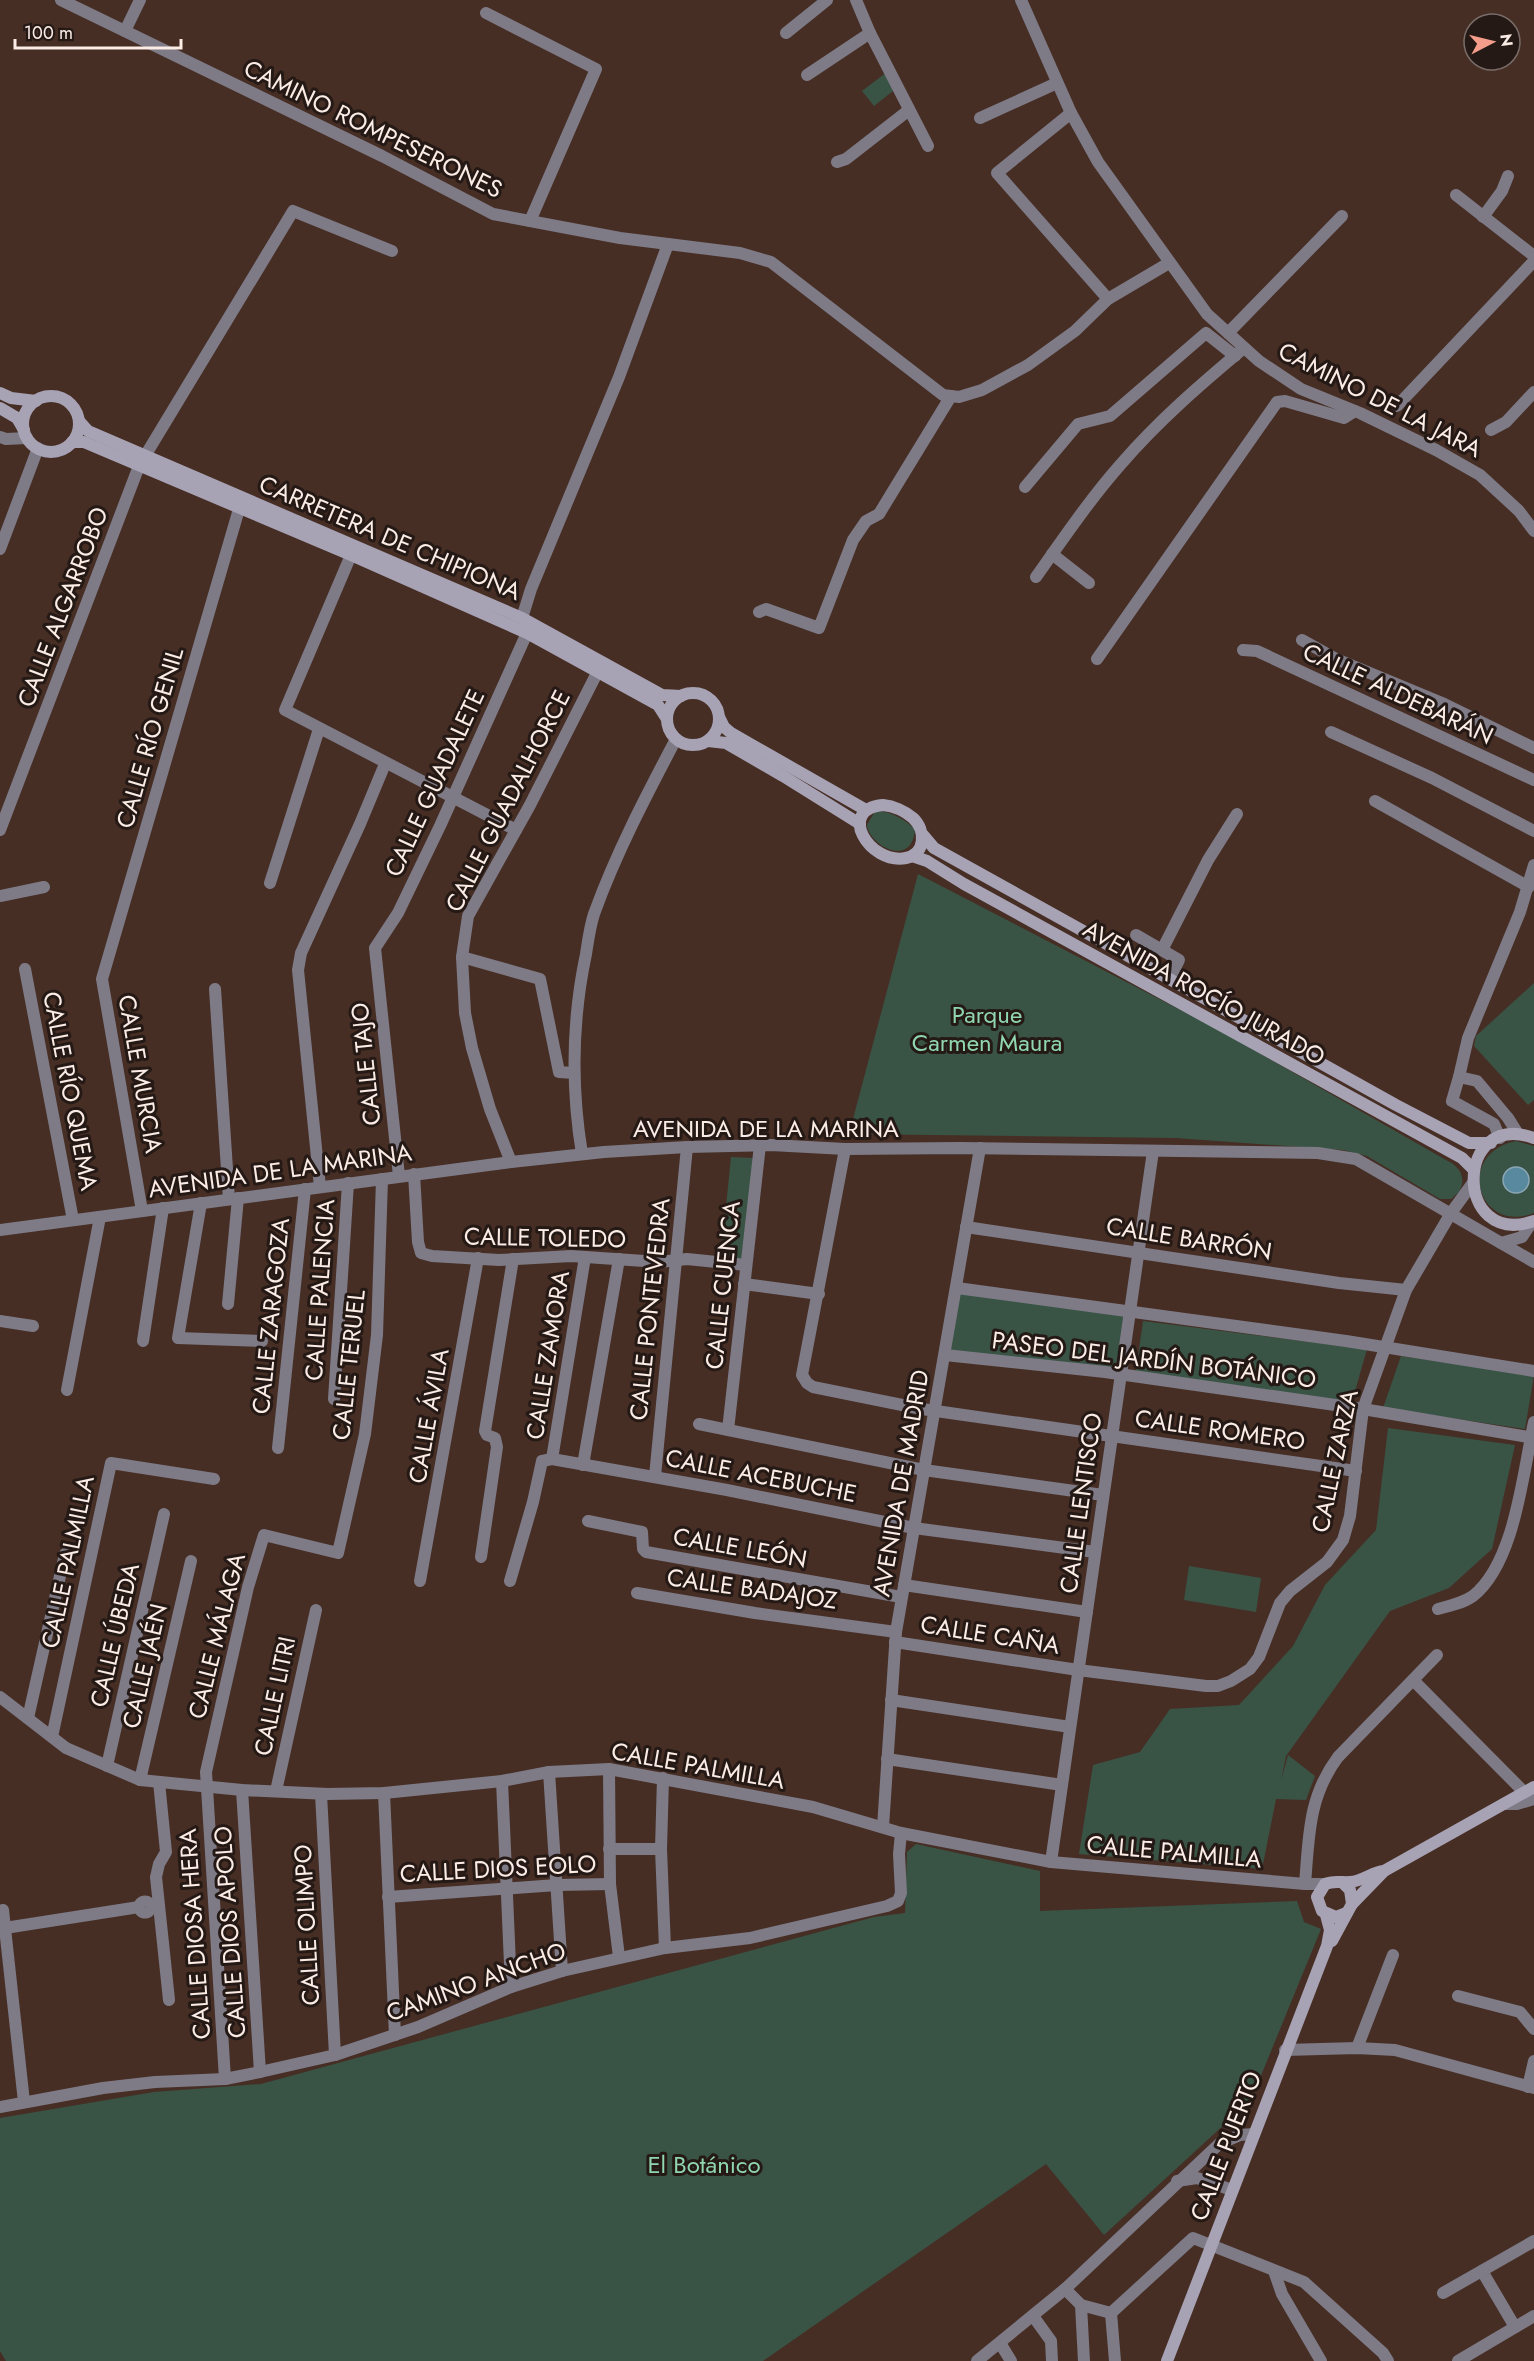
<svg xmlns="http://www.w3.org/2000/svg" width="1534" height="2361" font-family="Jost,sans-serif">
	<rect width="100%" height="100%" fill="#462e25"/>
	<g fill="#395445">
		<path d="M 887,72 L 895,87 L 893,91 L 874,106 L 862,91 Z"/>
		<path d="M 879,811 C 891,812 907,820 915,830 C 911,869 869,845 867,825 L 874,813 Z"/>
		<path d="M 918,874 L 1219,1030 L 1453,1164 C 1463,1172 1465,1181 1459,1192 L 1451,1199 L 1440,1199 L 1367,1156 L 1343,1150 L 1176,1138 L 849,1134 Z"/>
		<path d="M 1534,983 L 1534,1100 L 1528,1105 L 1474,1046 L 1476,1036 Z"/>
		<path d="M 1516,1141 L 1534,1146 L 1534,1213 C 1478,1235 1454,1154 1516,1141 Z"/>
		<path d="M 731,1157 L 753,1158 L 743,1259 L 721,1256 Z"/>
		<path d="M 957,1288 L 1129,1313 L 1120,1376 L 945,1355 Z"/>
		<path d="M 1143,1321 L 1367,1349 L 1352,1402 L 1136,1371 Z"/>
		<path d="M 1401,1356 L 1534,1375 L 1525,1429 L 1383,1408 Z"/>
		<path d="M 1388,1428 L 1515,1445 L 1492,1549 L 1449,1588 L 1390,1611 L 1286,1756 L 1281,1781 L 1288,1755 L 1315,1776 L 1306,1800 L 1276,1799 L 1262,1869 L 1079,1854 L 1093,1765 L 1140,1752 L 1170,1709 L 1239,1705 L 1293,1646 L 1325,1585 L 1376,1530 Z"/>
		<path d="M 1189,1566 L 1261,1578 L 1256,1612 L 1184,1600 Z"/>
		<path d="M 916,1844 L 1040,1871 L 1040,1911 L 1297,1901 L 1304,1922 L 1321,1929 L 1251,2100 L 1104,2235 L 1046,2164 L 763,2361 L 6,2361 L 0,2351 L 0,2118 L 154,2092 L 261,2084 L 874,1917 L 905,1913 L 907,1852 Z"/>
	</g>
	<circle fill="#59899e" stroke="#8aa7b4" stroke-width="1.5" cx="1516" cy="1180" r="13"/>
	<g fill="none" stroke-linecap="round" stroke-linejoin="round">
		<g stroke="#7e7b87" stroke-width="12">
			<path d="M 856,0 L 870,33 L 928,146"/>
			<path d="M 486,13 L 596,69 L 530,221"/>
			<path d="M 125,31 L 140,0"/>
			<path d="M 786,33 L 827,0"/>
			<path d="M 807,75 L 870,33"/>
			<path d="M 1071,113 L 997,173 L 1108,299"/>
			<path d="M 980,118 L 1057,83"/>
			<path d="M 837,162 L 846,159 L 909,110"/>
			<path d="M 1456,195 L 1534,256"/>
			<path d="M 1483,217 L 1502,191 L 1508,176"/>
			<path d="M 1228,333 L 1342,216"/>
			<path d="M 1397,406 L 1534,261"/>
			<path d="M 1491,430 L 1506,422 L 1534,392"/>
			<path d="M 0,437 L 6,439 L 27,438"/>
			<path d="M 145,456 L 293,211 L 392,251"/>
			<path d="M 1025,487 L 1078,424 L 1110,416 L 1206,333 L 1235,356"/>
			<path d="M 0,549 L 38,448"/>
			<path d="M 1052,554 L 1089,583"/>
			<path d="M 351,555 L 285,710 L 516,830"/>
			<path d="M 1036,577 C 1063,539 1090,499 1121,464 C 1158,421 1201,384 1244,348"/>
			<path d="M 759,612 L 766,609 L 819,628 L 853,540 L 866,521 L 879,514 L 951,396"/>
			<path d="M 522,618 L 531,589 L 619,377 L 668,244"/>
			<path d="M 1302,640 L 1336,659 L 1442,703 L 1534,748"/>
			<path d="M 1243,650 L 1257,651 L 1534,780"/>
			<path d="M 1097,659 L 1277,402 L 1285,401 L 1344,418 L 1355,411"/>
			<path d="M 1331,732 L 1432,778 L 1534,831"/>
			<path d="M 1375,801 L 1529,887"/>
			<path d="M 0,830 L 139,466"/>
			<path d="M 270,883 L 319,729"/>
			<path d="M 0,896 L 44,887"/>
			<path d="M 1136,935 L 1179,960 L 1170,978"/>
			<path d="M 1162,950 L 1208,860 L 1237,814"/>
			<path d="M 462,957 L 540,979 L 559,1072 L 574,1073"/>
			<path d="M 25,969 L 73,1220"/>
			<path d="M 215,989 L 229,1199"/>
			<path d="M 845,1149 L 802,1375 L 807,1383 L 813,1387 L 922,1409 L 1356,1471"/>
			<path d="M 582,1154 C 571,1087 572,1020 586,954 C 588,941 590,926 594,914 C 616,853 646,796 676,739"/>
			<path d="M 511,1162 L 490,1109 L 472,1048 L 465,1013 L 462,957 L 468,916 L 530,805 L 598,671"/>
			<path d="M 414,1174 L 418,1242 L 421,1253 L 432,1256 L 499,1260 L 571,1256 L 659,1262 L 687,1259 L 746,1265"/>
			<path d="M 399,1176 L 375,948 L 398,913 L 440,826 L 527,633"/>
			<path d="M 320,1187 L 298,970 L 301,953 L 360,824 L 385,764"/>
			<path d="M 201,1203 L 178,1338 L 262,1341"/>
			<path d="M 142,1211 L 102,979 L 239,509"/>
			<path d="M 966,1227 L 1339,1283 L 1406,1290"/>
			<path d="M 1501,1243 L 1534,1262"/>
			<path d="M 744,1284 L 819,1294"/>
			<path d="M 228,1304 L 238,1198"/>
			<path d="M 0,1321 L 33,1326"/>
			<path d="M 143,1341 L 163,1208"/>
			<path d="M 67,1390 L 100,1217"/>
			<path d="M 334,1399 L 348,1183"/>
			<path d="M 699,1424 L 924,1470 L 1103,1495"/>
			<path d="M 728,1430 L 760,1145"/>
			<path d="M 278,1448 L 305,1189"/>
			<path d="M 552,1459 L 585,1257"/>
			<path d="M 583,1465 L 619,1259"/>
			<path d="M 655,1476 L 687,1147"/>
			<path d="M 588,1521 L 642,1532 L 643,1549 L 646,1552 L 901,1597"/>
			<path d="M 481,1557 L 497,1447 L 495,1438 L 487,1435 L 485,1431 L 513,1259"/>
			<path d="M 420,1581 L 478,1258"/>
			<path d="M 510,1581 L 533,1502 L 542,1461 L 552,1459 L 727,1490 L 914,1528 L 1095,1552"/>
			<path d="M 904,1585 L 1087,1612"/>
			<path d="M 637,1593 L 755,1613 L 896,1632"/>
			<path d="M 1438,1609 C 1450,1606 1463,1603 1473,1596 C 1515,1563 1523,1472 1534,1422"/>
			<path d="M 895,1642 L 1078,1670 L 1206,1686 L 1218,1686 L 1231,1681 L 1250,1669 L 1259,1657 L 1280,1603 L 1290,1591 L 1327,1562 L 1343,1540 L 1350,1516 L 1363,1409 L 1406,1290 L 1451,1213"/>
			<path d="M 1414,1681 L 1525,1793"/>
			<path d="M 891,1700 L 1070,1727"/>
			<path d="M 28,1718 L 65,1554"/>
			<path d="M 52,1737 L 111,1463 L 214,1479"/>
			<path d="M 887,1759 L 1062,1785"/>
			<path d="M 107,1766 L 164,1514"/>
			<path d="M 609,1769 L 610,1884 L 619,1957"/>
			<path d="M 549,1772 L 562,1971"/>
			<path d="M 663,1778 L 661,1849 L 665,1948"/>
			<path d="M 140,1780 L 191,1561"/>
			<path d="M 502,1781 L 511,1987"/>
			<path d="M 159,1782 L 166,1852 L 159,1864 L 156,1877 L 169,2000"/>
			<path d="M 242,1790 L 260,2072"/>
			<path d="M 276,1791 L 316,1610"/>
			<path d="M 384,1793 L 395,2035"/>
			<path d="M 321,1794 L 335,2055"/>
			<path d="M 1504,1804 L 1517,1804 L 1534,1799"/>
			<path d="M 609,1849 L 661,1849"/>
			<path d="M 1051,1862 L 1153,1151"/>
			<path d="M 1305,1884 C 1309,1837 1308,1797 1338,1757 L 1437,1655"/>
			<path d="M 388,1897 L 557,1885 L 610,1884"/>
			<circle cx="145" cy="1907" r="5.5"/>
			<path d="M 3,1910 L 24,2102"/>
			<path d="M 5,1928 L 139,1907"/>
			<path d="M 1458,1996 L 1520,2012 L 1534,2029"/>
			<path d="M 1357,2048 L 1393,1955"/>
			<path d="M 1285,2050 L 1357,2048 L 1395,2050 L 1534,2088"/>
			<path d="M 225,2079 L 206,1772 L 248,1587 L 264,1535 L 338,1553 L 365,1434 L 377,1335 L 382,1179"/>
			<path d="M 1528,2087 L 1534,2061"/>
			<path d="M 0,2107 L 103,2088 L 155,2082 L 225,2079 L 260,2072 L 335,2055 L 418,2027 L 511,1987 L 562,1971 L 665,1948 L 750,1938 L 887,1906 L 898,1901 L 901,1893 L 899,1854 L 901,1833"/>
			<path d="M 1177,2181 L 1197,2178 L 1232,2190"/>
			<path d="M 1274,2271 L 1282,2294 L 1321,2361"/>
			<path d="M 1482,2271 L 1515,2327"/>
			<path d="M 1065,2289 L 1081,2305 L 1111,2313"/>
			<path d="M 1443,2293 L 1534,2241"/>
			<path d="M 1081,2305 L 1084,2361"/>
			<path d="M 1033,2316 L 1051,2341 L 1052,2361"/>
			<path d="M 1000,2343 L 1011,2361"/>
			<path d="M 1115,2361 L 1111,2313 L 1193,2238 L 1304,2282 L 1383,2353 L 1388,2361"/>
		</g>
		<g stroke="#7e7b87" stroke-width="12">
			<path d="M 61,0 L 382,156 L 493,214 L 620,238 L 740,253 L 771,262 L 943,395 L 959,397 L 982,390 L 1028,365 L 1075,331 L 1108,299 L 1169,263"/>
			<path d="M 1021,0 L 1071,113 L 1098,162 L 1207,314 L 1259,361 L 1301,389 L 1360,413 L 1436,450 L 1480,475 L 1519,511 L 1534,531"/>
			<path d="M 1459,1077 L 1468,1038 L 1520,912 L 1534,865"/>
			<path d="M 1500,1138 L 1494,1124 L 1452,1101 L 1459,1077 L 1477,1081 L 1508,1118 L 1518,1134"/>
			<path d="M 1451,1213 L 1472,1184"/>
			<path d="M 0,1230 L 511,1162 L 604,1152 L 687,1147 L 771,1145 L 845,1149 L 960,1148 L 1318,1153 L 1356,1159 L 1501,1243 L 1522,1237 L 1532,1222"/>
			<path d="M 957,1288 L 1346,1341 L 1534,1371"/>
			<path d="M 945,1355 L 1105,1372 L 1363,1409 L 1534,1438"/>
			<path d="M 0,1697 L 66,1748 L 140,1780 L 242,1790 L 328,1794 L 384,1793 L 502,1781 L 549,1772 L 609,1769 L 813,1807 L 901,1833 L 1051,1862 L 1305,1884 L 1325,1884"/>
			<path d="M 883,1827 L 896,1632 L 980,1148"/>
			<path d="M 977,2361 L 1065,2289 L 1219,2144 L 1240,2135 L 1254,2134"/>
			<path d="M 1458,2361 L 1534,2316"/>
		</g>
		<g stroke="#a7a3b5" stroke-width="12">
			<path d="M 0,393 L 11,398 L 36,401"/>
			<circle cx="51" cy="424" r="28"/>
			<path d="M 0,408 L 17,418 L 24,430"/>
			<path d="M 79,421 L 88,431 L 522,618 L 662,695 L 681,696"/>
			<path d="M 72,442 L 84,442 L 351,555 L 527,633 L 658,705 L 667,719"/>
			<circle cx="693" cy="719" r="26"/>
			<path d="M 719,717 L 724,727 L 731,733 L 866,810"/>
			<path d="M 708,741 L 726,743 L 783,776 L 860,824"/>
			<path d="M 883,805 C 893,806 905,811 913,818 C 926,830 926,854 906,858 C 869,865 836,809 883,805 Z"/>
			<path d="M 923,835 L 934,848 L 1396,1105 L 1469,1143 L 1491,1143"/>
			<path d="M 912,856 L 927,861 L 964,884 L 1462,1158 L 1473,1169"/>
			<path d="M 1534,1138 C 1454,1109 1453,1249 1534,1221"/>
			<path d="M 1352,1904 L 1384,1871"/>
			<path d="M 1346,1913 L 1336,1917 L 1322,1911 L 1317,1897 L 1325,1884 C 1334,1880 1341,1883 1350,1882 C 1363,1881 1372,1872 1384,1871 L 1534,1787"/>
			<path d="M 1332,1941 L 1352,1904 L 1350,1890 L 1342,1882"/>
			<path d="M 1167,2361 L 1327,1946 L 1330,1930 L 1326,1915"/>
		</g>
	</g>
	<g text-anchor="middle" stroke-width="6" stroke-linejoin="round" paint-order="stroke">
		<g font-size="24" fill="#fcece6" stroke="#241915">
			<text transform="translate(373 129) rotate(26)" y="8">CAMINO ROMPESERONES</text>
			<text transform="translate(1380 400) rotate(27)" y="8">CAMINO DE LA JARA</text>
			<text transform="translate(390 538) rotate(23)" y="8">CARRETERA DE CHIPIONA</text>
			<text transform="translate(63 607) rotate(-69)" y="8">CALLE ALGARROBO</text>
			<text transform="translate(1398 694) rotate(25)" y="8">CALLE ALDEBARÁN</text>
			<text transform="translate(150 738) rotate(-74)" y="8">CALLE RÍO GENIL</text>
			<text transform="translate(435 783) rotate(-65)" y="8">CALLE GUADALETE</text>
			<text transform="translate(508 801) rotate(-63)" y="8">CALLE GUADALHORCE</text>
			<text transform="translate(1204 993) rotate(29)" y="8">AVENIDA ROCÍO JURADO</text>
			<text transform="translate(366 1064) rotate(-96)" y="8">CALLE TAJO</text>
			<text transform="translate(140 1074) rotate(80)" y="8">CALLE MURCIA</text>
			<text transform="translate(70 1091) rotate(79)" y="8">CALLE RÍO QUEMA</text>
			<text x="766" y="1137">AVENIDA DE LA MARINA</text>
			<text transform="translate(280 1171) rotate(-8)" y="8">AVENIDA DE LA MARINA</text>
			<text transform="translate(545 1238) rotate(1)" y="8">CALLE TOLEDO</text>
			<text transform="translate(1189 1239) rotate(9)" y="8">CALLE BARRÓN</text>
			<text transform="translate(723 1285) rotate(-84)" y="8">CALLE CUENCA</text>
			<text transform="translate(320 1290) rotate(-86)" y="8">CALLE PALENCIA</text>
			<text transform="translate(650 1309) rotate(-84)" y="8">CALLE PONTEVEDRA</text>
			<text transform="translate(271 1316) rotate(-84)" y="8">CALLE ZARAGOZA</text>
			<text transform="translate(548 1355) rotate(-81)" y="8">CALLE ZAMORA</text>
			<text transform="translate(1154 1360) rotate(7)" y="8">PASEO DEL JARDÍN BOTÁNICO</text>
			<text transform="translate(349 1365) rotate(-84)" y="8">CALLE TERUEL</text>
			<text transform="translate(429 1416) rotate(-80)" y="8">CALLE ÁVILA</text>
			<text transform="translate(1220 1430) rotate(8)" y="8">CALLE ROMERO</text>
			<text transform="translate(1335 1461) rotate(-78)" y="8">CALLE ZARZA</text>
			<text transform="translate(761 1476) rotate(11)" y="8">CALLE ACEBUCHE</text>
			<text transform="translate(901 1483) rotate(-80)" y="8">AVENIDA DE MADRID</text>
			<text transform="translate(1081 1503) rotate(-82)" y="8">CALLE LENTISCO</text>
			<text transform="translate(740 1548) rotate(10)" y="8">CALLE LEÓN</text>
			<text transform="translate(68 1562) rotate(-78)" y="8">CALLE PALMILLA</text>
			<text transform="translate(752 1589) rotate(8)" y="8">CALLE BADAJOZ</text>
			<text transform="translate(115 1635) rotate(-77)" y="8">CALLE ÚBEDA</text>
			<text transform="translate(990 1635) rotate(9)" y="8">CALLE CAÑA</text>
			<text transform="translate(217 1636) rotate(-76)" y="8">CALLE MÁLAGA</text>
			<text transform="translate(145 1666) rotate(-77)" y="8">CALLE JAÉN</text>
			<text transform="translate(275 1696) rotate(-78)" y="8">CALLE LITRI</text>
			<text transform="translate(698 1766) rotate(10)" y="8">CALLE PALMILLA</text>
			<text transform="translate(1174 1852) rotate(5)" y="8">CALLE PALMILLA</text>
			<text transform="translate(498 1869) rotate(-3)" y="8">CALLE DIOS EOLO</text>
			<text transform="translate(307 1925) rotate(-93)" y="8">CALLE OLIMPO</text>
			<text transform="translate(230 1932) rotate(-94)" y="8">CALLE DIOS APOLO</text>
			<text transform="translate(195 1934) rotate(-94)" y="8">CALLE DIOSA HERA</text>
			<text transform="translate(476 1982) rotate(-20)" y="8">CAMINO ANCHO</text>
			<text transform="translate(1226 2146) rotate(-69)" y="8">CALLE PUERTO</text>
		</g>
		<g font-size="24" fill="#90d7b1" stroke="#241915">
			<text x="987" y="1023">Parque<tspan x="987" dy="28">Carmen Maura</tspan></text>
			<text x="704" y="2173">El Botánico</text>
		</g>
	</g>
	<g transform="translate(1492 42) rotate(83)"><circle r="28" fill="#241915" stroke="#7a6d69" stroke-width="1.5"/>
	<path d="M0-4.5L10 22L0 15L-10 22Z" fill="#f49d8b"/>
	<text y="-9" font-size="16" font-weight="bold" text-anchor="middle" fill="#fcece6">N</text>
	</g>
	<path d="M15 39v9h166v-9" fill="none" stroke="#fcece6" stroke-width="3"/>
	<text x="24" y="39" font-size="18" fill="#fcece6" stroke="#241915" stroke-width="4.5" paint-order="stroke">100 m</text>
</svg>
